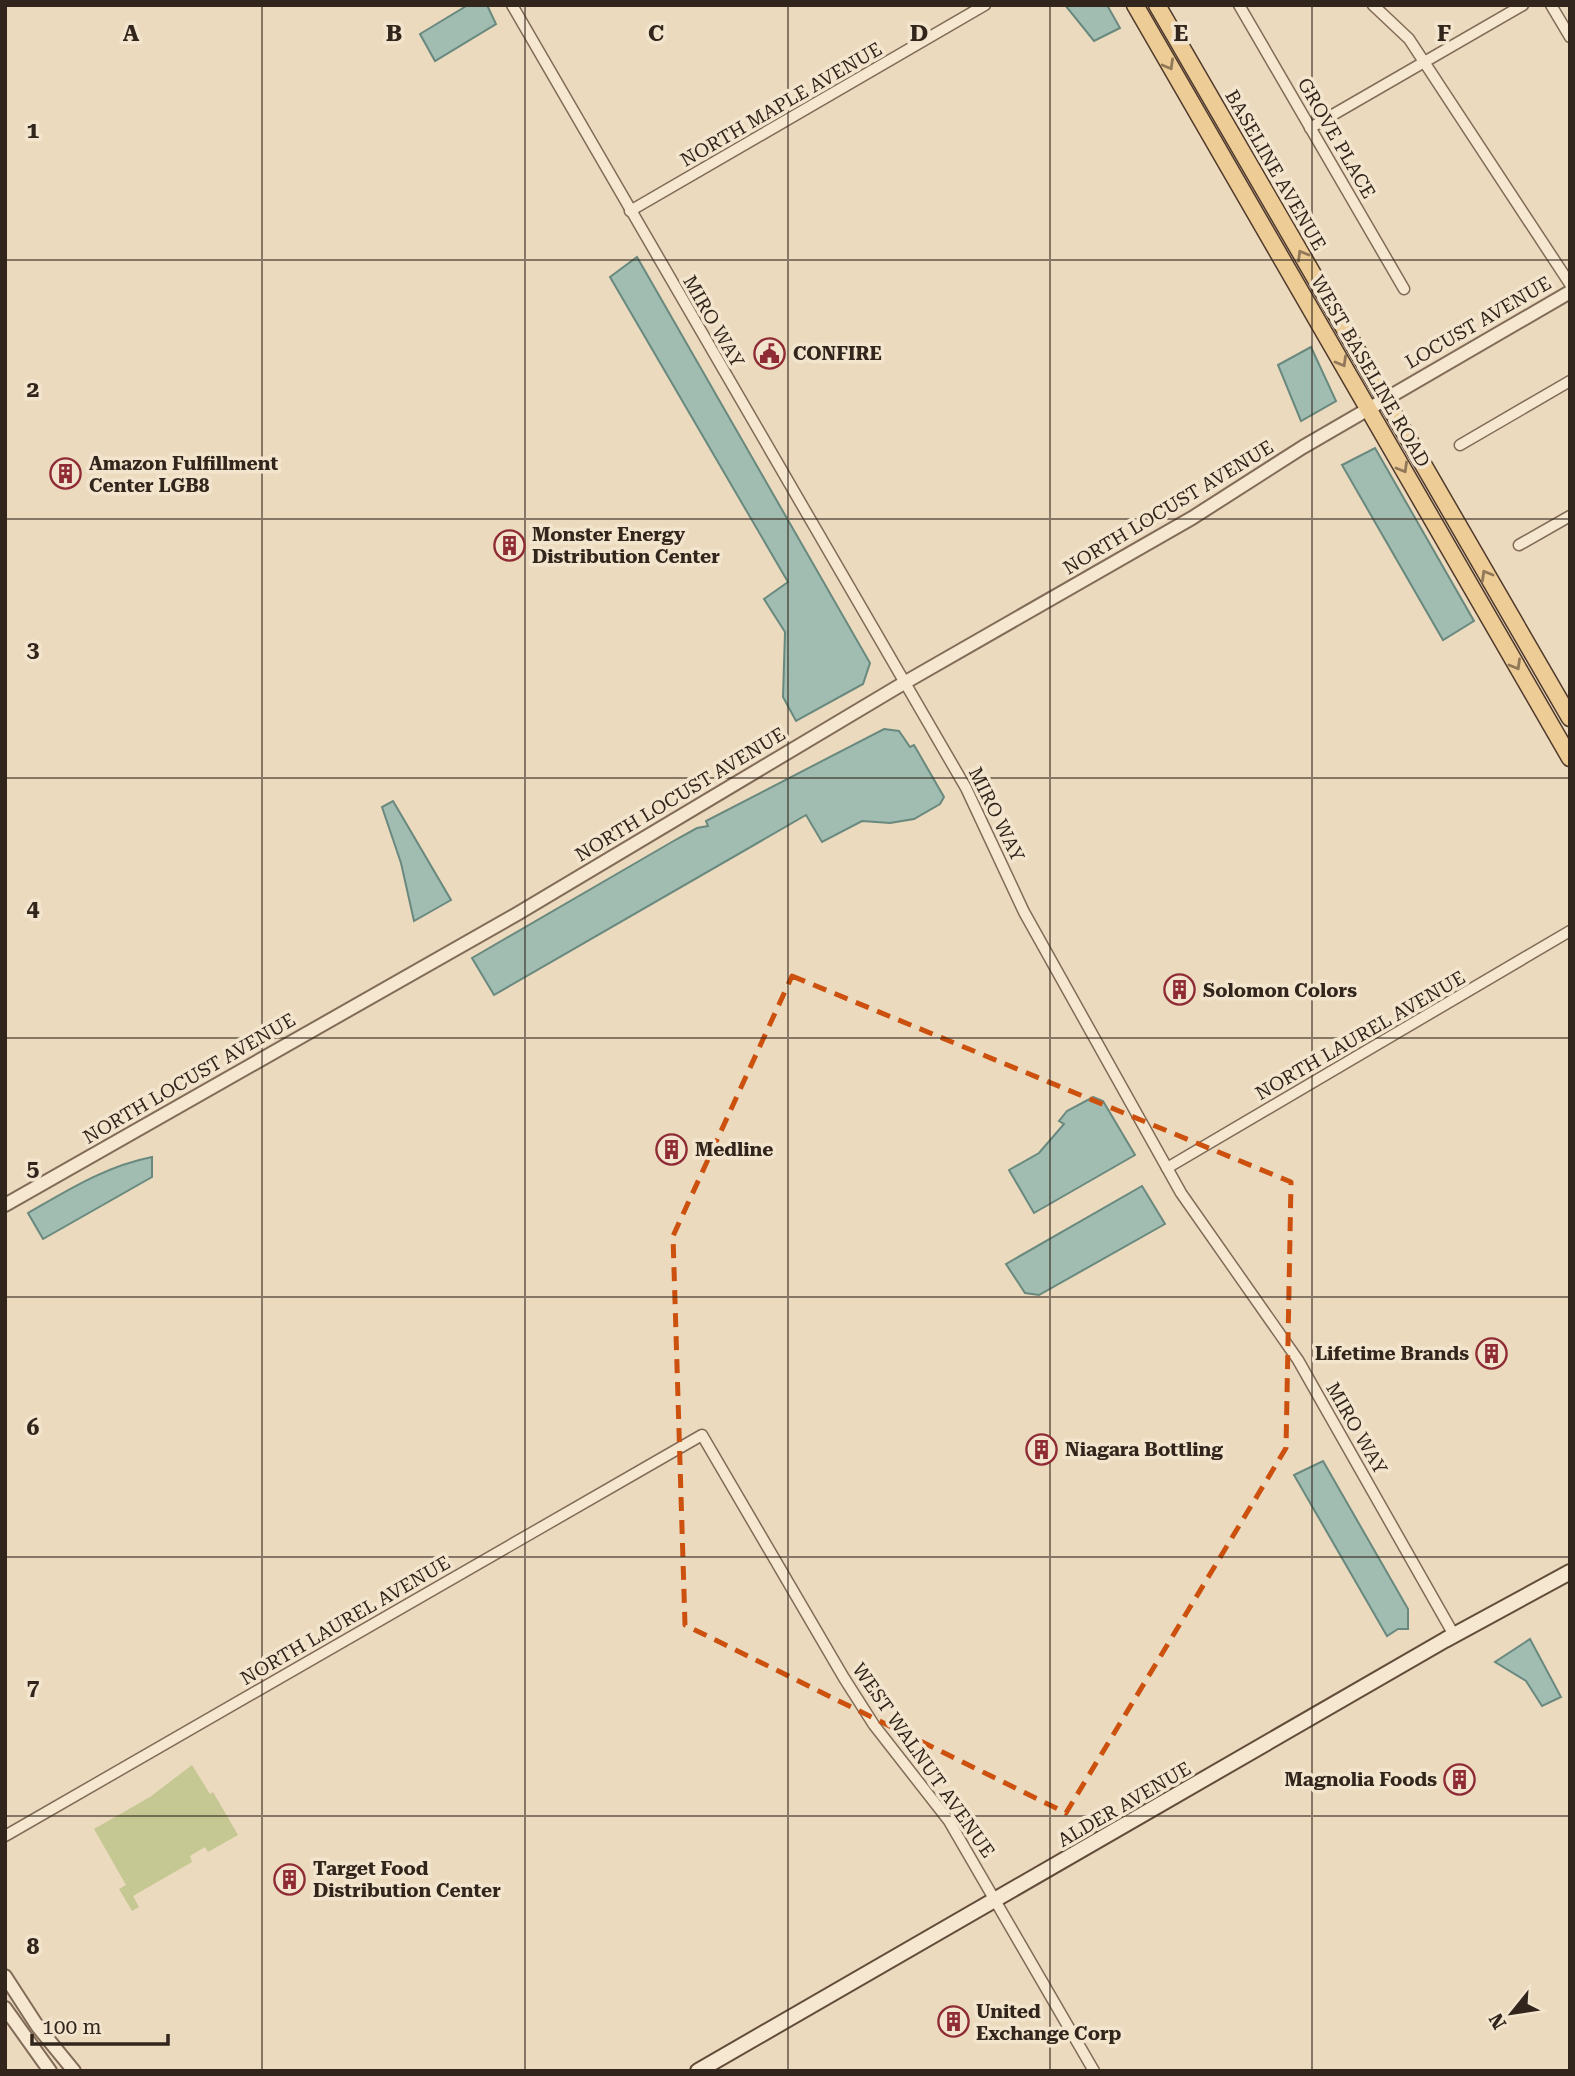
<svg xmlns="http://www.w3.org/2000/svg" width="1575" height="2076" font-family="'Roboto Serif',serif">
	<rect width="100%" height="100%" fill="#ebdabe"/>
	<path fill="#c6c893" d="M 192,1765 L 210,1794 L 213,1792 L 238,1835 L 208,1852 L 205,1847 L 190,1856 L 192,1862 L 133,1896 L 139,1907 L 132,1911 L 119,1889 L 126,1885 L 94,1829 L 150,1797 Z"/>
	<g fill="#a1bdb2" stroke="#69897f" stroke-width="2">
		<path d="M 468,5 L 487,5 L 496,24 L 435,61 L 420,34 Z"/>
		<path d="M 1065,5 L 1107,5 L 1120,28 L 1094,41 Z"/>
		<path d="M 637,257 L 870,663 L 863,684 L 796,721 L 783,697 L 785,632 L 764,599 L 788,582 L 610,277 Z"/>
		<path d="M 1311,347 L 1336,401 L 1301,421 L 1278,365 Z"/>
		<path d="M 1375,448 L 1474,621 L 1443,640 L 1342,465 Z"/>
		<path d="M 884,729 L 899,731 L 910,747 L 914,745 L 944,797 L 940,804 L 914,819 L 890,823 L 862,821 L 822,842 L 806,815 L 494,995 L 472,958 L 677,839 L 697,828 L 708,826 L 706,821 Z"/>
		<path d="M 393,801 L 451,900 L 414,921 L 401,863 L 382,807 Z"/>
		<path d="M 1093,1097 L 1103,1101 L 1135,1155 L 1034,1213 L 1009,1170 L 1039,1153 L 1064,1124 L 1059,1121 L 1067,1111 Z"/>
		<path d="M 152,1157 L 152,1177 L 43,1239 L 28,1213 C 68,1190 106,1166 152,1157 Z"/>
		<path d="M 1142,1186 L 1165,1224 L 1039,1295 L 1025,1293 L 1006,1264 Z"/>
		<path d="M 1323,1461 L 1408,1609 L 1408,1629 L 1398,1629 L 1387,1636 L 1294,1475 Z"/>
		<path d="M 1530,1639 L 1561,1697 L 1542,1706 L 1526,1681 L 1495,1662 Z"/>
	</g>
	<g fill="none" stroke-linecap="round" stroke-linejoin="round">
		<defs>
			<g id="minor">
				<path d="M 512,5 L 966,788 L 1024,912 L 1181,1193 L 1298,1360 L 1454,1635"/>
				<path d="M 1239,5 L 1404,289"/>
				<path d="M 1373,5 L 1409,39 L 1570,284"/>
				<path d="M 1551,5 L 1570,37"/>
				<path d="M 1310,128 L 1523,5"/>
				<path d="M 630,211 L 985,5"/>
				<path d="M 1460,445 L 1570,381"/>
				<path d="M 1519,545 L 1570,516"/>
				<path d="M 1167,1168 L 1570,931"/>
				<path d="M 5,1836 L 702,1435 L 844,1678 L 874,1725 L 949,1821 L 1094,2071"/>
			</g>
			<g id="tertiary">
				<path d="M 5,1205 L 517,914 L 904,683 L 1192,518 L 1303,447 L 1570,292"/>
				<path d="M 5,1976 L 38,2027 L 74,2071"/>
				<path d="M 5,2008 L 50,2071"/>
			</g>
			<path id="secondary" d="M 698,2071 L 1445,1640 L 1570,1572"/>
			<g id="primary">
				<path d="M 1135,5 L 1570,758"/>
				<path d="M 1157,5 L 1570,718"/>
			</g>
		</defs>
		<use href="#minor" stroke="#826b58" stroke-width="13"/>
		<use href="#tertiary" stroke="#826b58" stroke-width="16"/>
		<use href="#secondary" stroke="#644c3b" stroke-width="18"/>
		<use href="#primary" stroke="#503a2c" stroke-width="19"/>
		<use href="#minor" stroke="#f6e8d0" stroke-width="10"/>
		<use href="#tertiary" stroke="#f6e8d0" stroke-width="12"/>
		<use href="#secondary" stroke="#f6e8d0" stroke-width="14"/>
		<use href="#primary" stroke="#eecc96" stroke-width="16"/>
	</g>
	<defs><path id="oneway-chevron" d="M-2-3.5L2.5 0L-2 3.5" fill="none" stroke-width="1.6" stroke-linecap="round" stroke-linejoin="round" transform="scale(1.75)"/></defs>
	<g stroke="#907859">
		<use href="#oneway-chevron" transform="translate(1169 65) rotate(60)"/>
		<use href="#oneway-chevron" transform="translate(1302 255) rotate(-120)"/>
		<use href="#oneway-chevron" transform="translate(1342 362) rotate(60)"/>
		<use href="#oneway-chevron" transform="translate(1403 468) rotate(60)"/>
		<use href="#oneway-chevron" transform="translate(1486 575) rotate(-120)"/>
		<use href="#oneway-chevron" transform="translate(1516 665) rotate(60)"/>
	</g>
	<path fill="none" stroke="#cd510e" stroke-width="5" stroke-dasharray="14 9" stroke-linejoin="round" d="M 792,976 L 1291,1182 L 1286,1448 L 1066,1813 L 685,1625 L 673,1236 Z"/>
	<path fill="none" stroke="#32251c" stroke-width="2" stroke-opacity="0.55" d="M 262,5 L 262,2071M 525,5 L 525,2071M 788,5 L 788,2071M 1050,5 L 1050,2071M 1312,5 L 1312,2071M 5,260 L 1570,260M 5,519 L 1570,519M 5,778 L 1570,778M 5,1038 L 1570,1038M 5,1297 L 1570,1297M 5,1557 L 1570,1557M 5,1816 L 1570,1816"/>
	<defs>
		<symbol id="civic-ring" viewBox="-11 -11 22 22"><circle r="9.5" fill="#f3e5cd" stroke="#8e2b34" stroke-width="1.5"/><path d="M-.6-6.5H3V-4.5H.6V-3L4-1V1h2V6H-6V1h2V-1L-.6-3ZM-1.2 2.5V6h2.4V2.5Z" fill="#8e2b34"/></symbol>
		<symbol id="building-ring" viewBox="-11 -11 22 22"><circle r="9.5" fill="#f3e5cd" stroke="#8e2b34" stroke-width="1.5"/><path d="M-4-6H4V6H1V3H-1V6H-4ZM-2.5-4.3h1.7v1.8h-1.7ZM.8-4.3h1.7v1.8H.8ZM-2.5-1h1.7V.8h-1.7ZM.8-1h1.7V.8H.8Z" fill="#8e2b34"/></symbol>
	</defs>
	<g fill-rule="evenodd">
		<use href="#civic-ring" x="752" y="336" width="35" height="35"/>
		<use href="#building-ring" x="48" y="456" width="35" height="35"/>
		<use href="#building-ring" x="492" y="528" width="35" height="35"/>
		<use href="#building-ring" x="1162" y="972" width="35" height="35"/>
		<use href="#building-ring" x="654" y="1132" width="35" height="35"/>
		<use href="#building-ring" x="1474" y="1336" width="35" height="35"/>
		<use href="#building-ring" x="1024" y="1432" width="35" height="35"/>
		<use href="#building-ring" x="1442" y="1762" width="35" height="35"/>
		<use href="#building-ring" x="272" y="1862" width="35" height="35"/>
		<use href="#building-ring" x="936" y="2004" width="35" height="35"/>
	</g>
	<g text-anchor="middle" stroke-width="7" stroke-linejoin="round" paint-order="stroke">
		<g font-size="19" fill="#32251c" stroke="#f3e5cd">
			<text transform="translate(781 104) rotate(-30)" y="7">NORTH MAPLE AVENUE</text>
			<text transform="translate(1337 138) rotate(60)" y="7">GROVE PLACE</text>
			<text transform="translate(1276 170) rotate(60)" y="7">BASELINE AVENUE</text>
			<text transform="translate(714 321) rotate(60)" y="7">MIRO WAY</text>
			<text transform="translate(1478 322) rotate(-30)" y="7">LOCUST AVENUE</text>
			<text transform="translate(1371 371) rotate(60)" y="7">WEST BASELINE ROAD</text>
			<text transform="translate(1168 507) rotate(-31)" y="7">NORTH LOCUST AVENUE</text>
			<text transform="translate(680 794) rotate(-31)" y="7">NORTH LOCUST AVENUE</text>
			<text transform="translate(997 814) rotate(64)" y="7">MIRO WAY</text>
			<text transform="translate(1360 1035) rotate(-30)" y="7">NORTH LAUREL AVENUE</text>
			<text transform="translate(189 1078) rotate(-30)" y="7">NORTH LOCUST AVENUE</text>
			<text transform="translate(1357 1428) rotate(60)" y="7">MIRO WAY</text>
			<text transform="translate(345 1620) rotate(-30)" y="7">NORTH LAUREL AVENUE</text>
			<text transform="translate(924 1760) rotate(55)" y="7">WEST WALNUT AVENUE</text>
			<text transform="translate(1124 1804) rotate(-30)" y="7">ALDER AVENUE</text>
		</g>
		<g font-size="19" font-weight="bold" fill="#32251c" stroke="#f3e5cd" text-anchor="start">
			<text x="793" y="360">CONFIRE</text>
			<text x="89" y="470">Amazon Fulfillment<tspan x="89" dy="22">Center LGB8</tspan></text>
			<text x="532" y="541">Monster Energy<tspan x="532" dy="22">Distribution Center</tspan></text>
			<text x="1203" y="997">Solomon Colors</text>
			<text x="695" y="1156">Medline</text>
			<text x="1469" y="1360" text-anchor="end">Lifetime Brands</text>
			<text x="1065" y="1456">Niagara Bottling</text>
			<text x="1437" y="1786" text-anchor="end">Magnolia Foods</text>
			<text x="313" y="1875">Target Food<tspan x="313" dy="22">Distribution Center</tspan></text>
			<text x="976" y="2018">United<tspan x="976" dy="22">Exchange Corp</tspan></text>
		</g>
	</g>
	<g font-size="23" text-anchor="middle" font-weight="bold" fill="#32251c" stroke="#f3e5cd" stroke-width="7" stroke-linejoin="round" paint-order="stroke">
		<text x="131" y="41">A</text>
		<text x="394" y="41">B</text>
		<text x="656" y="41">C</text>
		<text x="919" y="41">D</text>
		<text x="1181" y="41">E</text>
		<text x="1444" y="41">F</text>
		<text x="33" y="138">1</text>
		<text x="33" y="397">2</text>
		<text x="33" y="657">3</text>
		<text x="33" y="916">4</text>
		<text x="33" y="1176">5</text>
		<text x="33" y="1435">6</text>
		<text x="33" y="1695">7</text>
		<text x="33" y="1954">8</text>
	</g>
	<rect width="1575" height="2076" fill="none" stroke="#32251c" stroke-width="14"/>
	<g transform="translate(1512 2013) rotate(240)" stroke="#f3e5cd" stroke-width="5" paint-order="stroke">
	<path d="M0-5L12 26L0 18L-12 26Z" fill="#32251c"/>
	<text y="-10" font-size="19" font-weight="bold" text-anchor="middle" fill="#32251c">N</text>
	</g>
	<path d="M32 2034v10h136v-10" fill="none" stroke="#32251c" stroke-width="3.5"/>
	<text x="42" y="2034" font-size="21" fill="#32251c" stroke="#f3e5cd" stroke-width="5" paint-order="stroke">100 m</text>
</svg>
